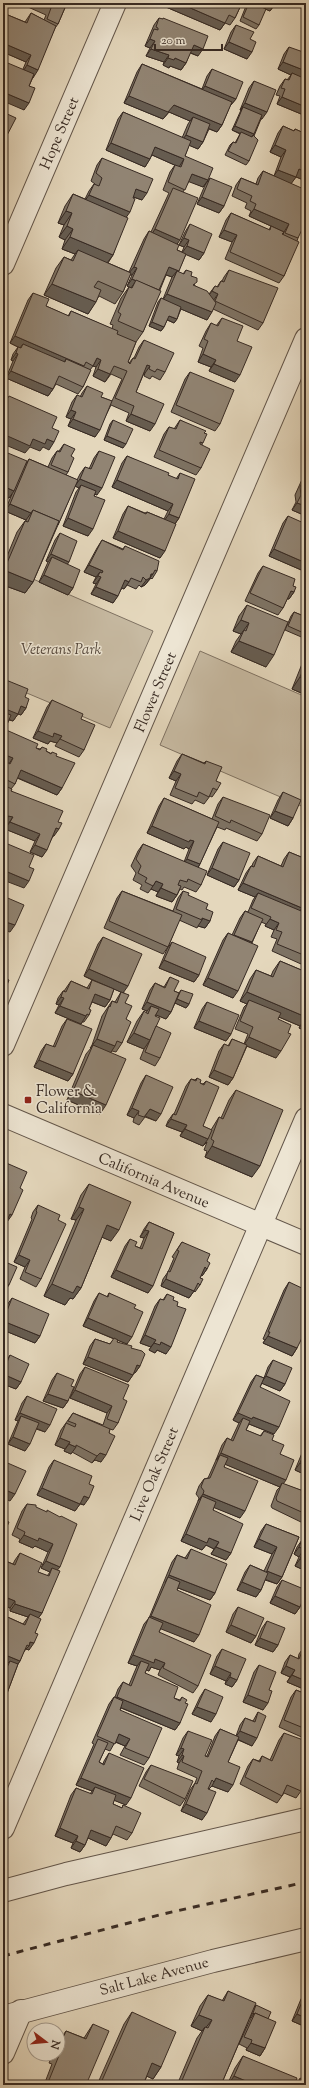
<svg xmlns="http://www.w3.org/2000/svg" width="309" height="2088" font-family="'Sorts Mill Goudy',serif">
	<rect width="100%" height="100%" fill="#e4d7bc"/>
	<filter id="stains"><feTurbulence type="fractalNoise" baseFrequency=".005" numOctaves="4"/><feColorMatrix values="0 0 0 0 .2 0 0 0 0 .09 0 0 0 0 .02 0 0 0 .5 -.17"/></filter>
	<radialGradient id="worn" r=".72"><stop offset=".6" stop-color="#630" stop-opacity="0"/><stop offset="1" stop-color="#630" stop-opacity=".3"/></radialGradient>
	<g fill="#c7baa2" stroke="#7f7262">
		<path d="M 3,566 L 153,631 L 110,728 L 3,683 Z"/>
		<path d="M 200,651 L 306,697 L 306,808 L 160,745 Z"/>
	</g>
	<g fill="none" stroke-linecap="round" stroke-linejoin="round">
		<defs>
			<g id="minor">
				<path d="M 3,264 L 115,3"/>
				<path d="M 3,1045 L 306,339"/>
				<path d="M 3,1115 L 306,1244"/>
				<path d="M 3,1828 L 306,1119"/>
				<path d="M 3,1891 L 66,1874 L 306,1819"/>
				<path d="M 3,2017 L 213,1961 L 306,1939"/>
				<path d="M 3,2053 L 21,2011"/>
			</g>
		</defs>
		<use href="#minor" stroke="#625549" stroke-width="24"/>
		<use href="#minor" stroke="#ede5d3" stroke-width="22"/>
		<path stroke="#372a23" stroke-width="3" stroke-dasharray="7 7" stroke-linecap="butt" d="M 3,1956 L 163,1914 L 306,1882"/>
	</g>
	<g fill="#7d7263" stroke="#372a23">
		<path d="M 19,3 L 67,3 L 58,24 L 55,28 L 29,86 L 24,110 L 23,69 L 26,62 L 3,52 L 3,13 L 25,22 L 31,13 L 44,20 L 46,15 Z"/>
		<path d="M 168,3 L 242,3 L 235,18 L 230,25 L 225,23 L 220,30 L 166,7 Z"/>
		<path d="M 248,3 L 276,3 L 270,11 L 258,6 L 259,25 L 256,29 L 240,21 L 246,6 Z"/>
		<path d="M 159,18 L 198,56 L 190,53 L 186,63 L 181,70 L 170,66 L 169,68 L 163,65 L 164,62 L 146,56 L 150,48 L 145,46 L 154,25 Z"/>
		<path d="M 236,25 L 250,39 L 247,59 L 224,49 L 231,32 Z"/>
		<path d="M 289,47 L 306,79 L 306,116 L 277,104 L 280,96 L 276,95 L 280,86 L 285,79 L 287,80 L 291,75 L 278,69 L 284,54 Z"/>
		<path d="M 142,64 L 202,89 L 207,76 L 212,69 L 236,99 L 230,106 L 222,125 L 217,132 L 209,129 L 203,142 L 198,149 L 189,145 L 185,156 L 208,180 L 203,187 L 189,181 L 183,192 L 177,250 L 182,252 L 184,247 L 179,245 L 185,232 L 190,224 L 204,253 L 199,260 L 186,254 L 178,272 L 183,274 L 186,270 L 191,276 L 195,286 L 209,294 L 215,286 L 217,287 L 221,281 L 222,281 L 224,277 L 229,270 L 263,323 L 258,330 L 213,309 L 207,320 L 181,309 L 177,319 L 174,323 L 167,320 L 164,327 L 161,331 L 149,326 L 158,302 L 161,298 L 163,299 L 172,277 L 166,275 L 143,332 L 136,342 L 128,362 L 129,363 L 133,358 L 134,358 L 139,347 L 144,340 L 165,372 L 160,380 L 152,376 L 150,379 L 144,376 L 145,373 L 144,373 L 136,392 L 150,431 L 126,421 L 129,413 L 111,405 L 95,437 L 68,426 L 71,419 L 66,417 L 72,402 L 77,395 L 80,397 L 82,393 L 87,386 L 101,397 L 112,401 L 122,379 L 111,374 L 105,382 L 93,376 L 96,367 L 93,366 L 90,370 L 83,387 L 78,394 L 56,384 L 53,389 L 48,396 L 6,378 L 13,361 L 11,360 L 13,354 L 18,347 L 20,348 L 10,343 L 28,300 L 33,293 L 46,306 L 68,316 L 71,311 L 112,329 L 113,325 L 110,324 L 121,298 L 129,287 L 127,286 L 132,275 L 130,275 L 123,292 L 115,304 L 99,296 L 88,314 L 44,295 L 56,268 L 64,257 L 71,260 L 75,254 L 62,249 L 65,240 L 59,237 L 64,225 L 58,223 L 65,206 L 73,194 L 85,199 L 89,191 L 94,184 L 95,184 L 91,181 L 97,165 L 102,158 L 142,200 L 133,197 L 113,255 L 108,263 L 129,272 L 144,239 L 149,231 L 151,232 L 168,195 L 169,193 L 163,190 L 170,172 L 175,165 L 179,167 L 152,155 L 145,167 L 106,150 L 118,119 L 123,112 L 182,138 L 188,124 L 190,121 L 169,112 L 163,119 L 124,103 L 137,72 Z"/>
		<path d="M 254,81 L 262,119 L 261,119 L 254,136 L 249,161 L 246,165 L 225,155 L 230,145 L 233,142 L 235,143 L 240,134 L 232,130 L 241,110 L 240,110 L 249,88 Z"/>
		<path d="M 283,126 L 294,131 L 295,129 L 306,134 L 306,181 L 296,177 L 291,183 L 298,238 L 297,241 L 284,276 L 279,283 L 225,259 L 232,242 L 219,237 L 226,220 L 231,213 L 269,230 L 271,226 L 283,235 L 284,232 L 249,216 L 251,211 L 245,208 L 247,203 L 232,196 L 236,185 L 241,178 L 256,184 L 258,178 L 263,171 L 274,176 L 281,157 L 270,152 L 278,133 Z"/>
		<path d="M 210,178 L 224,206 L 219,213 L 197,204 L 205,185 Z"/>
		<path d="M 222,318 L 237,341 L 235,382 L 209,371 L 211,367 L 198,362 L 203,348 L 199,346 L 206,331 L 211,323 L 216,326 Z"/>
		<path d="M 190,372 L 220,424 L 215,431 L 171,412 L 185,379 Z"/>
		<path d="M 113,420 L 123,448 L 104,440 L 110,424 Z"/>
		<path d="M 180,420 L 204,433 L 202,445 L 201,468 L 196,475 L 154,457 L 164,434 L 169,427 L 174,429 Z"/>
		<path d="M 64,444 L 71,456 L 68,472 L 66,475 L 77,480 L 80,474 L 85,467 L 89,469 L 94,458 L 99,451 L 97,495 L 95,494 L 94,496 L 88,536 L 63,526 L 76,492 L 79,488 L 75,486 L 33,582 L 25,593 L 3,585 L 3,566 L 17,532 L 25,521 L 26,521 L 26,520 L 5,511 L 12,494 L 9,498 L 3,496 L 3,451 L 25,465 L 29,459 L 48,467 L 52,458 L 57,451 L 59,451 Z"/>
		<path d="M 127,456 L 176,479 L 180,473 L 179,518 L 175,524 L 160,558 L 113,538 L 123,514 L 128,506 L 145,513 L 147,512 L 164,519 L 168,511 L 112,487 L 122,463 Z"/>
		<path d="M 306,472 L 306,516 L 292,510 L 296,502 L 295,495 L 304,475 Z"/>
		<path d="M 288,516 L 303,533 L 306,534 L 306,572 L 269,556 L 283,523 Z"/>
		<path d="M 60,533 L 73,588 L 68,595 L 39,582 L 48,562 L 46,561 L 55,540 Z"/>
		<path d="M 102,540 L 123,549 L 125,546 L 157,571 L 152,579 L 151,578 L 145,585 L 141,587 L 139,585 L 136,589 L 127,585 L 124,589 L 122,588 L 113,603 L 91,594 L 96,584 L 93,583 L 96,577 L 84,572 L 97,548 Z"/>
		<path d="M 263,566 L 293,586 L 294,592 L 289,599 L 287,599 L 283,608 L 278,615 L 245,601 L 258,573 Z"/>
		<path d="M 247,605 L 266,667 L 231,652 L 236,641 L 241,634 L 233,631 L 239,616 Z"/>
		<path d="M 294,612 L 306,617 L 306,639 L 285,630 L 291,616 Z"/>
		<path d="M 306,657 L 306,695 L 292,689 L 304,659 Z"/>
		<path d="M 6,680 L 25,697 L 26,708 L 21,715 L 18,714 L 13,721 L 9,720 L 4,729 L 36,748 L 40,749 L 42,747 L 46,751 L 56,756 L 62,788 L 57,795 L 17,778 L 15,784 L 11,789 L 11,791 L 58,822 L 54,836 L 53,836 L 42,857 L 30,852 L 35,841 L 5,829 L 8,824 L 5,823 L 3,825 L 3,683 L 4,683 Z"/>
		<path d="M 52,700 L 81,719 L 84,750 L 79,757 L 55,746 L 57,743 L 50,741 L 48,744 L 33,738 L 47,707 Z"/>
		<path d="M 182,754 L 204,763 L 206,761 L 216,781 L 217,790 L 212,797 L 210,796 L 204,804 L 195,800 L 192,804 L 170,795 L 176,781 L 169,778 L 177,761 Z"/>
		<path d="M 283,792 L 293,818 L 288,826 L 270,818 L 278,800 Z"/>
		<path d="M 223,797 L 262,834 L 257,841 L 226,828 L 225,830 L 217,827 L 198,868 L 201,885 L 196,892 L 184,887 L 182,890 L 180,889 L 177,895 L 172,902 L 156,896 L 158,892 L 151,889 L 148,893 L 140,889 L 142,885 L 133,880 L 136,873 L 131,866 L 138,851 L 143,844 L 184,862 L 189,849 L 186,847 L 184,849 L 147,833 L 159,806 L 164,798 L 212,819 L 218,804 Z"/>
		<path d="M 223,842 L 239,880 L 234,887 L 207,875 L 218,849 Z"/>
		<path d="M 289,852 L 306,859 L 306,901 L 305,901 L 300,910 L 306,956 L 301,964 L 272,951 L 277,939 L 271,937 L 274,930 L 265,926 L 266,924 L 261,922 L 252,943 L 233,998 L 203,985 L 223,940 L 228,933 L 232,935 L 240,918 L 245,911 L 248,912 L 253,900 L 255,897 L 238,890 L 246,873 L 251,866 L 252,866 L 253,863 L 258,856 L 281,866 L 284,859 Z"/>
		<path d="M 122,891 L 173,911 L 178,898 L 183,891 L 188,895 L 206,909 L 210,921 L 205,928 L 198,926 L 197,928 L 179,920 L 168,947 L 163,954 L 104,928 L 117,898 Z"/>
		<path d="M 103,937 L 124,993 L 125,1003 L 126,1019 L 122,1043 L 116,1052 L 112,1051 L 111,1052 L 100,1114 L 67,1100 L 86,1054 L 91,1048 L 102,1016 L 112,1001 L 115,1002 L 121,992 L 114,989 L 110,1000 L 105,1007 L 92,1002 L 89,1009 L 89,1015 L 84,1022 L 82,1022 L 81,1024 L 55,1013 L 59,1005 L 56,1004 L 58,998 L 63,991 L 64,991 L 71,981 L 87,988 L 92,980 L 84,976 L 98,944 Z"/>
		<path d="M 172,942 L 199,975 L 194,982 L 159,968 L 167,949 Z"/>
		<path d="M 280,961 L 306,972 L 306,1028 L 304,1030 L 299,1028 L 300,1026 L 279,1017 L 278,1019 L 276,1058 L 247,1046 L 233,1078 L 228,1085 L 209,1077 L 219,1051 L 224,1044 L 228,1046 L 232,1039 L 244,1044 L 248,1034 L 235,1029 L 244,1007 L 247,1004 L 240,1001 L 250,979 L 256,970 L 271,976 L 273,971 Z"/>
		<path d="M 170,977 L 174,991 L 179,993 L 181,990 L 189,1004 L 186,1008 L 175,1003 L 171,1012 L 166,1019 L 156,1015 L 155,1016 L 160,1058 L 155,1066 L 140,1059 L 144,1049 L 127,1042 L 137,1021 L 144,1011 L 146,1013 L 147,1011 L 142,1009 L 150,990 L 155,983 L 164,987 Z"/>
		<path d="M 207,1002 L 231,1034 L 226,1041 L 194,1028 L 202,1009 Z"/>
		<path d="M 67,1019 L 73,1074 L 68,1081 L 34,1067 L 41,1051 L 46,1044 L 53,1047 L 62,1026 Z"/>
		<path d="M 146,1075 L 156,1121 L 145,1117 L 139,1125 L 133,1122 L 134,1118 L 127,1115 L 141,1083 Z"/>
		<path d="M 197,1078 L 200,1083 L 203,1084 L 206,1081 L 203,1126 L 211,1130 L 219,1117 L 221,1118 L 229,1100 L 236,1090 L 252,1177 L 205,1157 L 207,1151 L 204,1150 L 207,1142 L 203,1146 L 180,1136 L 182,1132 L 166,1126 L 168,1121 L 173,1114 L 174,1114 L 186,1086 L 191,1079 L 195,1080 Z"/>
		<path d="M 89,1184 L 111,1241 L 102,1237 L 81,1288 L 73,1299 L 70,1298 L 65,1305 L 44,1296 L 76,1220 L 71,1219 L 81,1195 Z"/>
		<path d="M 38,1205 L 41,1279 L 36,1287 L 20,1279 L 25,1267 L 14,1262 L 32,1219 L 31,1218 L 33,1212 Z"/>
		<path d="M 149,1222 L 174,1233 L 148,1293 L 111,1277 L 125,1246 L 130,1239 L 135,1246 L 140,1248 L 144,1238 L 140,1237 L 144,1229 Z"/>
		<path d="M 182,1242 L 207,1261 L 207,1269 L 202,1276 L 201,1275 L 200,1278 L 200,1285 L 195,1292 L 194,1291 L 189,1298 L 161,1286 L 163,1279 L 168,1272 L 174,1258 L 172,1257 Z"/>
		<path d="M 289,1282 L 297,1348 L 292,1356 L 263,1343 L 265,1340 L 263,1339 L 284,1290 Z"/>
		<path d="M 99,1293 L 107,1297 L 109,1293 L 134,1308 L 127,1344 L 117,1340 L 117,1342 L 131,1348 L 140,1366 L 135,1373 L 134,1373 L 128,1382 L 83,1364 L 90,1346 L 95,1339 L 110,1344 L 114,1339 L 83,1326 L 94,1301 Z"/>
		<path d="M 167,1294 L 173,1300 L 177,1306 L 166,1354 L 157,1350 L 155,1353 L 149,1350 L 151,1347 L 140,1343 L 155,1306 L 160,1299 L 163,1300 Z"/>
		<path d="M 12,1298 L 40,1336 L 35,1343 L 3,1330 L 3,1315 L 7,1305 Z"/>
		<path d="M 10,1355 L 21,1382 L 16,1389 L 3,1384 L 3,1367 L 5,1363 Z"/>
		<path d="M 273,1360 L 285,1384 L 280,1391 L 262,1383 L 260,1387 L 274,1434 L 249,1424 L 246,1430 L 260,1436 L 264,1431 L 272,1440 L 280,1454 L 283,1484 L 306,1492 L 306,1519 L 303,1523 L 272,1508 L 271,1506 L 277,1490 L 280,1487 L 225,1464 L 224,1467 L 240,1518 L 214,1507 L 213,1510 L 231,1553 L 226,1560 L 211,1554 L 214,1549 L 206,1545 L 202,1550 L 181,1541 L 198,1501 L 199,1498 L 196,1494 L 199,1486 L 204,1479 L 208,1478 L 216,1460 L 222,1445 L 227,1438 L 231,1440 L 238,1425 L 239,1423 L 233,1420 L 251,1382 L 256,1375 L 264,1378 L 268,1367 Z"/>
		<path d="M 85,1367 L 123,1399 L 118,1423 L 113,1430 L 110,1429 L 101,1462 L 95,1460 L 92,1463 L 72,1452 L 71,1454 L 64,1451 L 65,1449 L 55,1445 L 61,1430 L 73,1413 L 103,1425 L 107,1413 L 70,1398 L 80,1374 Z"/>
		<path d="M 57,1373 L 71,1386 L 68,1401 L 63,1408 L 43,1401 L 52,1380 Z"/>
		<path d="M 27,1396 L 45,1432 L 36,1429 L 25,1451 L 8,1444 L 18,1421 L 15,1420 L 22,1403 Z"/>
		<path d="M 306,1447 L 306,1475 L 295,1470 L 302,1453 Z"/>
		<path d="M 54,1460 L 89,1484 L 84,1505 L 80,1504 L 75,1511 L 37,1495 L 49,1467 Z"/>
		<path d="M 27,1504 L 46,1512 L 57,1570 L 42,1613 L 38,1618 L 35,1633 L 29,1650 L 26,1649 L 23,1653 L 20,1661 L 18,1664 L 3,1704 L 3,1672 L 7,1664 L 3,1663 L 3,1615 L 23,1624 L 28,1617 L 10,1611 L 10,1608 L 3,1605 L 3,1560 L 13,1564 L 15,1560 L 20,1553 L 38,1572 L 47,1576 L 50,1572 L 41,1568 L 48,1552 L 35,1546 L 33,1548 L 19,1542 L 20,1539 L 12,1535 L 22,1511 Z"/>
		<path d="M 266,1524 L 299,1537 L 282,1577 L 277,1584 L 265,1580 L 261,1590 L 256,1597 L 237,1590 L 245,1572 L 250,1565 L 264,1571 L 272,1554 L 254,1547 L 261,1531 Z"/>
		<path d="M 302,1540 L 306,1541 L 306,1571 L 295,1566 L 299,1557 L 294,1554 L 297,1547 Z"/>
		<path d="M 191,1549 L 215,1593 L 210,1600 L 178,1588 L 177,1590 L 194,1642 L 161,1628 L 159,1632 L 198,1686 L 193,1693 L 158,1675 L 160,1670 L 151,1667 L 149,1671 L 146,1670 L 145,1673 L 174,1698 L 180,1700 L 182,1697 L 180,1723 L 175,1730 L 121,1708 L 120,1710 L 149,1758 L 144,1765 L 120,1755 L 125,1746 L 115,1742 L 110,1751 L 105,1749 L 99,1762 L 103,1764 L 104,1761 L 109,1753 L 126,1805 L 114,1800 L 113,1804 L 122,1808 L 123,1805 L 132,1833 L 127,1840 L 113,1834 L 106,1846 L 88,1838 L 85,1845 L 80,1852 L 71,1848 L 73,1843 L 55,1836 L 71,1795 L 76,1788 L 90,1794 L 92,1791 L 76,1785 L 94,1744 L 92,1743 L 109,1704 L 114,1697 L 115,1697 L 118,1689 L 123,1682 L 129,1685 L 137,1666 L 128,1663 L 144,1624 L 149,1618 L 172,1562 L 177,1555 L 185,1558 Z"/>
		<path d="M 282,1580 L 300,1607 L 295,1614 L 270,1603 L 277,1587 Z"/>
		<path d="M 238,1607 L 256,1636 L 251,1643 L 226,1632 L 233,1614 Z"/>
		<path d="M 267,1621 L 278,1645 L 273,1652 L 255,1645 L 262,1628 Z"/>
		<path d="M 304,1647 L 306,1690 L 287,1682 L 290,1677 L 281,1673 L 285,1662 L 290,1655 L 298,1659 L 299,1654 Z"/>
		<path d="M 222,1649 L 237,1680 L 232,1687 L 225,1684 L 226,1681 L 210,1674 L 217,1656 Z"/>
		<path d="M 259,1665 L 269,1690 L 263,1710 L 243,1702 L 254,1672 Z"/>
		<path d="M 205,1689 L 211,1722 L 192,1714 L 200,1697 Z"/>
		<path d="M 296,1690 L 306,1694 L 306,1739 L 279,1727 L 291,1697 Z"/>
		<path d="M 258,1712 L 252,1746 L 238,1740 L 228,1762 L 228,1792 L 212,1786 L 209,1789 L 208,1788 L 202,1820 L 181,1811 L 190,1790 L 195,1783 L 197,1778 L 177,1769 L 179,1763 L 177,1762 L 179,1756 L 176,1755 L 183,1738 L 188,1731 L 205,1756 L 207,1756 L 215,1736 L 220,1729 L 236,1736 L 240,1725 L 245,1718 L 253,1721 Z"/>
		<path d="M 284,1733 L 301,1791 L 296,1798 L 284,1793 L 277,1803 L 240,1784 L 248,1766 L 253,1759 L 259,1761 L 262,1756 L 270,1760 L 279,1740 Z"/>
		<path d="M 151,1765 L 185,1799 L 180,1806 L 139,1786 L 146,1772 Z"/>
		<path d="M 228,1991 L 253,2009 L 256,2005 L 268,2019 L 265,2048 L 260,2056 L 246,2050 L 247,2048 L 239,2044 L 250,2020 L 251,2018 L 250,2017 L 221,2085 L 177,2085 L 197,2038 L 202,2031 L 191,2026 L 200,2006 L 208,1995 L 222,2001 Z"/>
		<path d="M 306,1992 L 306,2027 L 292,2021 L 301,1999 Z"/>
		<path d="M 132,2012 L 161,2067 L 153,2079 L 147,2076 L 143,2085 L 144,2085 L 97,2085 L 124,2024 Z"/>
		<path d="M 93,2024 L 86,2085 L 44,2085 L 52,2064 L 49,2063 L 53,2054 L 58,2054 L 58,2042 L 66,2031 L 84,2038 Z"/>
		<path d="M 243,2056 L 294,2085 L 227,2085 L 235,2068 Z"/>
	</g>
	<g fill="#665c50" stroke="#372a23">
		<path d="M 169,3 L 179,3 L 225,23 L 220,30 L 166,7 Z"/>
		<path d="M 251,3 L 273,3 L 275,4 L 270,11 Z"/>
		<path d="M 150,39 L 155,41 L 150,48 L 145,46 Z"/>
		<path d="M 229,42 L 252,52 L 247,59 L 224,49 Z"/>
		<path d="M 3,43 L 31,55 L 26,62 L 3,52 Z"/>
		<path d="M 194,45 L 203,49 L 198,56 L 189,52 Z"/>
		<path d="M 151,49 L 169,55 L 164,62 L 146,56 Z"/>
		<path d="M 168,58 L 175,58 L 186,63 L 181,70 L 170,66 L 169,68 L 163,65 Z"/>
		<path d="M 283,62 L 306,71 L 306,78 L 305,80 L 292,73 L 291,75 L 278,69 Z"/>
		<path d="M 27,65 L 38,70 L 33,78 L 22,73 Z"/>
		<path d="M 205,86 L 236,99 L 230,106 L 200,93 Z"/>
		<path d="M 3,92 L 29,103 L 24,110 L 3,101 Z"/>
		<path d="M 129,96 L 174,105 L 222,125 L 217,132 L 191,121 L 193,117 L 190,121 L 169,112 L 163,119 L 124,103 Z"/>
		<path d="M 282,97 L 306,107 L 306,116 L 277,104 Z"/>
		<path d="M 245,103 L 267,112 L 262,119 L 241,110 L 243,107 L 241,110 L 240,110 Z"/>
		<path d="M 235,126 L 254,134 L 252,138 L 253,135 L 251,138 L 232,130 Z"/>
		<path d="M 186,135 L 203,142 L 198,149 L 181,142 Z"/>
		<path d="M 111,143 L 150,159 L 145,167 L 106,150 Z"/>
		<path d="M 275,145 L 286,150 L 281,157 L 270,152 Z"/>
		<path d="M 155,147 L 184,159 L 179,167 L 150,154 Z"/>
		<path d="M 299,169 L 306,172 L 306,181 L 294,176 Z"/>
		<path d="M 278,170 L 296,177 L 291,184 L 273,177 Z"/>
		<path d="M 192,174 L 208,180 L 203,187 L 187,181 Z"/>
		<path d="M 136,189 L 147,193 L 142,200 L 131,196 Z"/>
		<path d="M 89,195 L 130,212 L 125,219 L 84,202 Z"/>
		<path d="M 202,197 L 224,206 L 219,213 L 197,204 Z"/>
		<path d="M 254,209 L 289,224 L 284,232 L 249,216 Z"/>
		<path d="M 66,211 L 72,213 L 64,225 L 58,223 Z"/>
		<path d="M 67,226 L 73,229 L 65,240 L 59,237 Z"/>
		<path d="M 155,229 L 180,240 L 175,247 L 150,237 Z"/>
		<path d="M 224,230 L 237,235 L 232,242 L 219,237 Z"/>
		<path d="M 70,237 L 113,255 L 104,267 L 78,250 L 75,254 L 62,249 Z"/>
		<path d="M 184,238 L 189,240 L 184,247 L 179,245 Z"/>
		<path d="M 187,246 L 204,253 L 199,260 L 182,253 Z"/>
		<path d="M 134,267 L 137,268 L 132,275 L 128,274 Z"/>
		<path d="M 169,267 L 179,271 L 174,278 L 177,271 L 172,277 L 164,274 Z"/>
		<path d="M 132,279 L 136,281 L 131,288 L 127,286 Z"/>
		<path d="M 52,284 L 96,302 L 88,314 L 44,295 Z"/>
		<path d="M 212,291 L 218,294 L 213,301 L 207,298 Z"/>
		<path d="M 167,294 L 212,312 L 207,320 L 162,301 Z"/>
		<path d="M 169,316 L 177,319 L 174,323 L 166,319 Z"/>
		<path d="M 152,322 L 164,327 L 161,331 L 149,326 Z"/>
		<path d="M 15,336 L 84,366 L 79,373 L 66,359 L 62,366 L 23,344 L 20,348 L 10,343 Z"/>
		<path d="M 16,353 L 18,354 L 13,361 L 11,360 Z"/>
		<path d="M 203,354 L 216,360 L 211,367 L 198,362 Z"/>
		<path d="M 97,358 L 101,360 L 96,367 L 93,366 Z"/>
		<path d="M 214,364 L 240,375 L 235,382 L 209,371 Z"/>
		<path d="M 147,365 L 150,366 L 145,373 L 142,372 Z"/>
		<path d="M 98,369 L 110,374 L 105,382 L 93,376 Z"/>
		<path d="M 11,371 L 53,389 L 48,396 L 6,378 Z"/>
		<path d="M 71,410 L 76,412 L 71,419 L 66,417 Z"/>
		<path d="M 131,414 L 155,424 L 150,431 L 126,421 Z"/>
		<path d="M 73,419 L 100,430 L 95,437 L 68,426 Z"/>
		<path d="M 3,434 L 33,439 L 47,439 L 54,442 L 49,450 L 43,447 L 40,451 L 30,447 L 25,453 L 3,444 Z"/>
		<path d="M 107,436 L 126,444 L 123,448 L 104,440 Z"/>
		<path d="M 80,479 L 102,488 L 97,495 L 80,488 L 81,485 L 79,488 L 75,486 Z"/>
		<path d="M 117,480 L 173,504 L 168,511 L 112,487 Z"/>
		<path d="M 3,486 L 14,491 L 9,498 L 3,496 Z"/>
		<path d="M 297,503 L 306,506 L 306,516 L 292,510 Z"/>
		<path d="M 10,504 L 31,513 L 26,520 L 5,511 Z"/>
		<path d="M 169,514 L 179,518 L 174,525 L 164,521 Z"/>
		<path d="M 68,518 L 93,529 L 88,536 L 63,526 Z"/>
		<path d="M 118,531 L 165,551 L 160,558 L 113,538 Z"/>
		<path d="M 274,549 L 306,563 L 306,572 L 269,556 Z"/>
		<path d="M 51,554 L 69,562 L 64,569 L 52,557 L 48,562 L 46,561 Z"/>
		<path d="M 89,565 L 103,571 L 100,576 L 101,577 L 96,584 L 93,583 L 98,576 L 100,572 L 96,577 L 84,572 Z"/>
		<path d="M 4,570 L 33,582 L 25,593 L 3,585 L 3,572 Z"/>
		<path d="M 151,574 L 153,574 L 145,585 L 141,587 Z"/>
		<path d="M 44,575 L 73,588 L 68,595 L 39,582 Z"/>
		<path d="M 125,580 L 129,582 L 124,589 L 120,587 Z"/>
		<path d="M 96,587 L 118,596 L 113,603 L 91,594 Z"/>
		<path d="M 291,591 L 294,592 L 289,599 L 286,598 Z"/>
		<path d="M 241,620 L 249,623 L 241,634 L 233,631 Z"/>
		<path d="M 239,641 L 274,655 L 266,667 L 231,652 Z"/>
		<path d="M 300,677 L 306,680 L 306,695 L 292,689 Z"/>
		<path d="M 21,706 L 26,708 L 21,715 L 18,714 L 13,721 L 3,717 L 3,708 Z"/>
		<path d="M 3,725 L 6,727 L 3,731 L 4,729 L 3,731 Z"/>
		<path d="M 38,731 L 54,733 L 62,736 L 57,743 L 50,741 L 48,744 L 33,738 Z"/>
		<path d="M 3,754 L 13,758 L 8,765 L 3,763 Z"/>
		<path d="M 21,770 L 62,788 L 57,795 L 16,777 Z"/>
		<path d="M 174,771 L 181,774 L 176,781 L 169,778 Z"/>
		<path d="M 275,811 L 293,818 L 288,826 L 270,818 Z"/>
		<path d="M 8,816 L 13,817 L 8,824 L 5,823 L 3,825 L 3,819 Z"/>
		<path d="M 10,822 L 40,834 L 35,841 L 5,829 Z"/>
		<path d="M 152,826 L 190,840 L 194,841 L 189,849 L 186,847 L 184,849 L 147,833 Z"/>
		<path d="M 56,828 L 59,829 L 54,836 L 51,835 Z"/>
		<path d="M 35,845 L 47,850 L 42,857 L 30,852 Z"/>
		<path d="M 187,859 L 200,864 L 195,872 L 182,866 Z"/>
		<path d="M 212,868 L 239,880 L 234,887 L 207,875 Z"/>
		<path d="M 3,870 L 29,881 L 24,888 L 3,880 Z"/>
		<path d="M 156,881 L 163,884 L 158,892 L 151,889 Z"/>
		<path d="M 243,883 L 302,908 L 297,915 L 258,893 L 255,897 L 238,890 Z"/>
		<path d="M 161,888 L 177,895 L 172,902 L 156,896 Z"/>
		<path d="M 202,918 L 210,921 L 205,928 L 198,926 L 202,920 Z"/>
		<path d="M 270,919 L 279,923 L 274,930 L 265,926 Z"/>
		<path d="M 3,921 L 15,925 L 10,932 L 3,930 Z"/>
		<path d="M 234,935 L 252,942 L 247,950 L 229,942 Z"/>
		<path d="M 164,960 L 199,975 L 194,982 L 159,968 Z"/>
		<path d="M 89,969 L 128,986 L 123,993 L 84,976 Z"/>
		<path d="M 208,978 L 238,991 L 233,998 L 203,985 Z"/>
		<path d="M 247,992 L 306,1017 L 300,1026 L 248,1004 L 249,1000 L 247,1004 L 240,1001 Z"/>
		<path d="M 95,994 L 110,1000 L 105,1007 L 90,1001 Z"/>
		<path d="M 61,997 L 64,998 L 59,1005 L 56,1004 Z"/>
		<path d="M 177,999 L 189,1004 L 186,1008 L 175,1003 Z"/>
		<path d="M 147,1002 L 171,1012 L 166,1019 L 149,1012 L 151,1006 L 147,1011 L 142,1009 Z"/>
		<path d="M 60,1006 L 86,1016 L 81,1024 L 55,1013 Z"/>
		<path d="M 306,1019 L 306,1028 L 304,1030 L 299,1028 Z"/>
		<path d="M 199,1021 L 231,1034 L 226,1041 L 194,1028 Z"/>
		<path d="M 134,1033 L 150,1040 L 144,1049 L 127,1042 Z"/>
		<path d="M 249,1037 L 281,1051 L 276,1058 L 244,1045 Z"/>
		<path d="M 97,1039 L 115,1046 L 109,1055 L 93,1045 L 90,1048 Z"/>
		<path d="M 39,1060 L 73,1074 L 68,1081 L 34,1067 Z"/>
		<path d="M 214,1070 L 233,1078 L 228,1085 L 209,1077 Z"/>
		<path d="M 73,1091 L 106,1105 L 100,1114 L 67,1100 Z"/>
		<path d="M 132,1108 L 139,1111 L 134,1118 L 127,1115 Z"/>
		<path d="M 150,1109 L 161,1114 L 156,1121 L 145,1116 Z"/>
		<path d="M 171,1119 L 187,1125 L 182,1132 L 166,1126 Z"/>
		<path d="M 185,1129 L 208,1139 L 203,1146 L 180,1136 Z"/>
		<path d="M 212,1146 L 260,1166 L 252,1177 L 205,1157 Z"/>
		<path d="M 79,1207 L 84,1209 L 76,1220 L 71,1219 Z"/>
		<path d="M 10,1214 L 12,1215 L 7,1222 L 5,1221 Z"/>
		<path d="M 107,1225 L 119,1230 L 111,1241 L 99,1236 Z"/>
		<path d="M 145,1230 L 149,1231 L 144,1238 L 140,1237 Z"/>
		<path d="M 19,1255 L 30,1260 L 25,1267 L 14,1262 Z"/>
		<path d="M 205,1267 L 207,1269 L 202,1276 L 200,1275 Z"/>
		<path d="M 116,1270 L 153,1286 L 148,1293 L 111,1277 Z"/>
		<path d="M 166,1279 L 194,1291 L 189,1298 L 161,1286 Z"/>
		<path d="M 3,1283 L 9,1285 L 4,1292 L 3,1292 Z"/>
		<path d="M 52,1284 L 77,1286 L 81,1288 L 73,1299 L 70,1298 L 65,1305 L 44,1296 Z"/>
		<path d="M 88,1318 L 132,1337 L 127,1344 L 83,1326 Z"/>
		<path d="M 3,1321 L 40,1336 L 35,1343 L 3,1330 Z"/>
		<path d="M 145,1335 L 156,1340 L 151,1347 L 140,1343 Z"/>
		<path d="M 268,1336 L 297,1348 L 292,1356 L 263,1343 Z"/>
		<path d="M 161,1342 L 171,1347 L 166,1354 L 157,1350 L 155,1353 L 149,1350 L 154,1343 Z"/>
		<path d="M 88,1357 L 133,1375 L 128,1382 L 83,1364 Z"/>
		<path d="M 137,1365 L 140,1366 L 135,1373 L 132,1372 Z"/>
		<path d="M 3,1374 L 21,1382 L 16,1389 L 3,1384 Z"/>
		<path d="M 266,1376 L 285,1384 L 280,1391 L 261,1383 Z"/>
		<path d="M 75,1390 L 112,1406 L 107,1413 L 70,1398 Z"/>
		<path d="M 48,1394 L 68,1401 L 63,1408 L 43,1401 Z"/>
		<path d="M 20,1413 L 50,1425 L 45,1432 L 19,1421 L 21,1416 L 18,1421 L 15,1420 Z"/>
		<path d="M 238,1413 L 253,1417 L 279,1427 L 274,1434 L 249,1424 L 243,1418 L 239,1423 L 233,1420 Z"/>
		<path d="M 13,1437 L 30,1444 L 25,1451 L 8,1444 Z"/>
		<path d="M 60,1438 L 70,1442 L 65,1449 L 55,1445 Z"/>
		<path d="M 69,1444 L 76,1447 L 71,1454 L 64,1451 Z"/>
		<path d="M 100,1453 L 106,1455 L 101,1462 L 95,1460 L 92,1463 L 97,1456 Z"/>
		<path d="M 221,1453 L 286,1480 L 281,1487 L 282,1483 L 280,1487 L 217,1461 L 220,1455 L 216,1460 Z"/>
		<path d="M 300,1463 L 306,1466 L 306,1475 L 295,1470 Z"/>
		<path d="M 42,1488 L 80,1504 L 75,1511 L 37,1495 Z"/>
		<path d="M 3,1489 L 15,1494 L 10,1501 L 3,1498 Z"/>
		<path d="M 203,1494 L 245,1511 L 240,1518 L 200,1502 L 202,1496 L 198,1501 Z"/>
		<path d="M 84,1496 L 89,1498 L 84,1505 L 79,1503 Z"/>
		<path d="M 186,1534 L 209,1538 L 219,1542 L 214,1549 L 206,1545 L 202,1550 L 181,1541 Z"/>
		<path d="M 24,1535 L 39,1538 L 53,1544 L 48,1552 L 35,1546 L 33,1548 L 19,1542 Z"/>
		<path d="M 259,1539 L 277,1547 L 272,1554 L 254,1547 Z"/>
		<path d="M 216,1547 L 231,1553 L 226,1560 L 211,1554 Z"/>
		<path d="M 299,1547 L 304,1549 L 299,1557 L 294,1554 Z"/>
		<path d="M 300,1559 L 306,1561 L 306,1571 L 295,1566 Z"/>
		<path d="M 46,1561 L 60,1567 L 54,1574 L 52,1568 L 50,1572 L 41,1568 Z"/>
		<path d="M 267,1571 L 282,1577 L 277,1584 L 262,1578 Z"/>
		<path d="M 169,1575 L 215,1593 L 210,1600 L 165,1583 Z"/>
		<path d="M 242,1582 L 261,1590 L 256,1597 L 237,1590 Z"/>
		<path d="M 3,1596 L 15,1601 L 10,1608 L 3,1605 Z"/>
		<path d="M 275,1596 L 300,1607 L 295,1614 L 270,1603 Z"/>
		<path d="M 15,1604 L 42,1613 L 37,1620 L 30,1614 L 28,1617 L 10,1611 Z"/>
		<path d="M 151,1616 L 199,1635 L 194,1642 L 146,1623 Z"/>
		<path d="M 231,1625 L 256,1636 L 251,1643 L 226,1632 Z"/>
		<path d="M 306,1630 L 306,1636 L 303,1634 Z"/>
		<path d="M 260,1638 L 278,1645 L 273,1652 L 255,1645 Z"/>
		<path d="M 30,1642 L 34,1643 L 29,1650 L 26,1649 L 29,1646 Z"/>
		<path d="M 3,1654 L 20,1661 L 15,1668 L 10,1661 L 7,1664 L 3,1663 Z"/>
		<path d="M 133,1655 L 155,1659 L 165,1663 L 160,1670 L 151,1667 L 149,1671 L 139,1667 L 141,1661 L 137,1666 L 128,1663 Z"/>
		<path d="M 215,1666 L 231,1673 L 226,1681 L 210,1674 Z"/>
		<path d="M 286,1666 L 295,1670 L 290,1677 L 281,1673 Z"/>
		<path d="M 292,1675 L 306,1681 L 306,1690 L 287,1682 Z"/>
		<path d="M 230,1677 L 237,1680 L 232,1687 L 225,1684 Z"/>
		<path d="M 248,1695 L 268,1703 L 263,1710 L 243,1702 Z"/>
		<path d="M 117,1697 L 180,1723 L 175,1730 L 112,1704 Z"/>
		<path d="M 197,1707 L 216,1714 L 211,1722 L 192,1714 Z"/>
		<path d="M 240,1731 L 257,1738 L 252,1746 L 235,1738 Z"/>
		<path d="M 119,1734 L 130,1739 L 125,1746 L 114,1741 Z"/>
		<path d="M 181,1748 L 184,1749 L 179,1756 L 176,1755 Z"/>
		<path d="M 182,1755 L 184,1756 L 179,1763 L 177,1762 Z"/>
		<path d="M 81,1778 L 131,1798 L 126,1805 L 93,1792 L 95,1787 L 92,1791 L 76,1785 Z"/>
		<path d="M 216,1778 L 233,1785 L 228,1792 L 212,1786 Z"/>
		<path d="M 186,1804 L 207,1813 L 202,1820 L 181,1811 Z"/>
		<path d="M 60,1828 L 78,1836 L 73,1843 L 55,1836 Z"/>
		<path d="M 91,1830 L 111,1838 L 106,1846 L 86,1837 Z"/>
		<path d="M 76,1841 L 85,1845 L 80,1852 L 71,1848 Z"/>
		<path d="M 253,2013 L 254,2014 L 251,2018 L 250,2017 Z"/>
		<path d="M 297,2014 L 306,2018 L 306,2027 L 292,2021 Z"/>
		<path d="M 199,2015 L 212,2020 L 203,2031 L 205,2027 L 202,2031 L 191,2026 Z"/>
		<path d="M 251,2043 L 265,2048 L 260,2056 L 246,2050 Z"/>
		<path d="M 152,2063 L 161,2067 L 153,2079 L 144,2075 Z"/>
		<path d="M 234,2076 L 246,2081 L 243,2085 L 228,2085 Z"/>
	</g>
	<g fill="#918473" stroke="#372a23">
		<path d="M 40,3 L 67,3 L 58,24 L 47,19 L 51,8 Z"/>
		<path d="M 179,3 L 242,3 L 235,18 L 229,15 L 225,23 Z"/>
		<path d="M 249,3 L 252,3 L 266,9 L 259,25 L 243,17 Z"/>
		<path d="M 3,13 L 27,23 L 31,13 L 56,26 L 38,70 L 27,65 L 31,55 L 3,43 Z"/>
		<path d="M 159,18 L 163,19 L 163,18 L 208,36 L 203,49 L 194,45 L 186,63 L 175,58 L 174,60 L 168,58 L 169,55 L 151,49 L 155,41 L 150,39 L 154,29 L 158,30 L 158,28 L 156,27 Z"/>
		<path d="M 236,25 L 254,32 L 250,39 L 256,42 L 252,52 L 229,42 Z"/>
		<path d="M 289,47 L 306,53 L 306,71 L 283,62 Z"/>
		<path d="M 3,61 L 34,74 L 29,86 L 35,88 L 29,103 L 3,92 Z"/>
		<path d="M 142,64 L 232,102 L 222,125 L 174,105 L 168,112 L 129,96 Z"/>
		<path d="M 212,69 L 243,82 L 236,99 L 205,86 Z"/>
		<path d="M 292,73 L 306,79 L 306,107 L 282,97 L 285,89 L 281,88 L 285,79 L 289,80 Z"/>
		<path d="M 254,81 L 276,90 L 267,112 L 245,103 Z"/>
		<path d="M 243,107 L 262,115 L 254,134 L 235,126 Z"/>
		<path d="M 3,112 L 16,118 L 3,143 Z"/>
		<path d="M 123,112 L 191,141 L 185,156 L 213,168 L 208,180 L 192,174 L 185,190 L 168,182 L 175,165 L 181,167 L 184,159 L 155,147 L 150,159 L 111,143 Z"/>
		<path d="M 193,117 L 210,124 L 203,142 L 186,135 Z"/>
		<path d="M 283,126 L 294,131 L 295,129 L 306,134 L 306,172 L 299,169 L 296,177 L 278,170 L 286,150 L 275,145 Z"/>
		<path d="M 241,132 L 252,137 L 253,135 L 258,140 L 249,161 L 228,151 L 233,142 L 236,143 Z"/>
		<path d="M 102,158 L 153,179 L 147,193 L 136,189 L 133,198 L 135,199 L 130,212 L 89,195 L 94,184 L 99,186 L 102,178 L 96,173 Z"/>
		<path d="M 263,171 L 306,190 L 306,221 L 298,238 L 285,233 L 289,224 L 254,209 L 256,204 L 250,201 L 252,196 L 237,189 L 241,178 L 258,185 Z"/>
		<path d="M 210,178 L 232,187 L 224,206 L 202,197 Z"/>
		<path d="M 173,188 L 198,198 L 180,240 L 155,229 Z"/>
		<path d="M 73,194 L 128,218 L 113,255 L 70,237 L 73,229 L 67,226 L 72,213 L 66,211 Z"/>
		<path d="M 231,213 L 270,230 L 271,226 L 284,232 L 282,234 L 299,242 L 284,276 L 230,252 L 237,235 L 224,230 Z"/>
		<path d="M 190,224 L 212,234 L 204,253 L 187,246 L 189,240 L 184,238 Z"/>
		<path d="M 149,231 L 179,245 L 177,250 L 186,254 L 179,271 L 169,267 L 159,290 L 132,279 L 137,268 L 134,267 Z"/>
		<path d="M 78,250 L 131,273 L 123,292 L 98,281 L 94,287 L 101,290 L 96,302 L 52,284 L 64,257 L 73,261 Z"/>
		<path d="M 186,270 L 192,272 L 191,276 L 197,278 L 197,282 L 193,285 L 207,291 L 216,303 L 212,312 L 167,294 L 177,271 L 184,274 Z"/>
		<path d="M 229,270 L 278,288 L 263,323 L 215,301 L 218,294 L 212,291 L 215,286 L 218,287 L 221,281 L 224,282 Z"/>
		<path d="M 136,280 L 161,291 L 143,332 L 118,321 L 121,314 L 118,312 L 129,287 L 132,288 Z"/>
		<path d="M 33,293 L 49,299 L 46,306 L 69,316 L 71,311 L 118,331 L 117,334 L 136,342 L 128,362 L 130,364 L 133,358 L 135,359 L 144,340 L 174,353 L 165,372 L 157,369 L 155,372 L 149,369 L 150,366 L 147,365 L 136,392 L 164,404 L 155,424 L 131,414 L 134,406 L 115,398 L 127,371 L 114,366 L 110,374 L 98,369 L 101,360 L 97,358 L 93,366 L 86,362 L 84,366 L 15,336 Z"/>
		<path d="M 161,298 L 181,307 L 177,319 L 169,316 L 164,327 L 152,322 Z"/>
		<path d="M 222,318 L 243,326 L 237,341 L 252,347 L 240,375 L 214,364 L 216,360 L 203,354 L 208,341 L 204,339 L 211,323 L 218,326 Z"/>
		<path d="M 23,344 L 65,362 L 66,359 L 91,370 L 83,387 L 59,376 L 53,389 L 11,371 L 18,354 L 16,353 L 18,347 L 21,348 Z"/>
		<path d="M 190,372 L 234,390 L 220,424 L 176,405 Z"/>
		<path d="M 87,386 L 103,393 L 101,397 L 112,401 L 100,430 L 73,419 L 76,412 L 71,410 L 77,395 L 82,397 Z"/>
		<path d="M 9,396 L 57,417 L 52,428 L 59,431 L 54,442 L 47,439 L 45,444 L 33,439 L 30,446 L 3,434 L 3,406 L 4,407 L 4,400 L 6,401 Z"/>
		<path d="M 113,420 L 133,429 L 126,444 L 107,436 Z"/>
		<path d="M 180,420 L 206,431 L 204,433 L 207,434 L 203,443 L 200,442 L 200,444 L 210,449 L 201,468 L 159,450 L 169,427 L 176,429 Z"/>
		<path d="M 64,444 L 75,449 L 71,456 L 74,458 L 68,472 L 51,465 L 57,451 L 60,452 Z"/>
		<path d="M 3,451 L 27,461 L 14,491 L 3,486 Z"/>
		<path d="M 99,451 L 115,457 L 102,488 L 80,479 L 85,467 L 91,469 Z"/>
		<path d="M 127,456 L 169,473 L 168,475 L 178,479 L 180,473 L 195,479 L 179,518 L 169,514 L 173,504 L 117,480 Z"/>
		<path d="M 29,459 L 78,480 L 58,525 L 58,524 L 59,521 L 33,510 L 31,513 L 10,504 Z"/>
		<path d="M 306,474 L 306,506 L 297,503 L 301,495 L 300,487 Z"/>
		<path d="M 81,485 L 96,491 L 94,496 L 105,500 L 93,529 L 68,518 Z"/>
		<path d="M 128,506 L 146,514 L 147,512 L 176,524 L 165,551 L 118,531 Z"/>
		<path d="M 33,510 L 59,521 L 33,582 L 4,570 L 25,521 L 28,522 Z"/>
		<path d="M 288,516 L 306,524 L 303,533 L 306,534 L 306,563 L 274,549 Z"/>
		<path d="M 60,533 L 77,541 L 69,562 L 51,554 Z"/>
		<path d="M 102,540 L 123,550 L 125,546 L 159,561 L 157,571 L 155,570 L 153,574 L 151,574 L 150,578 L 146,580 L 143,577 L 141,582 L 131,578 L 129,582 L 125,580 L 118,596 L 96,587 L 101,577 L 98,576 L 100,572 L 102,573 L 103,571 L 89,565 Z"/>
		<path d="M 52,557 L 80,570 L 73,588 L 44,575 Z"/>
		<path d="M 263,566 L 295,579 L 293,586 L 296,587 L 294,592 L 291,591 L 283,608 L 250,593 Z"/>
		<path d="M 247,605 L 288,622 L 274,655 L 239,641 L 244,630 L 246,631 L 249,623 L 241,620 Z"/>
		<path d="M 294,612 L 306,617 L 306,634 L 288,626 Z"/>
		<path d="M 306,663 L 306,680 L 300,677 Z"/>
		<path d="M 6,680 L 28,689 L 25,697 L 29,699 L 26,708 L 21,706 L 18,714 L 3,708 L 3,683 L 5,683 Z"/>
		<path d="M 52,700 L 83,714 L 81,719 L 95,725 L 84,750 L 60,739 L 62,736 L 54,733 L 53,737 L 38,731 Z"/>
		<path d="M 3,712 L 11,715 L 6,727 L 3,725 Z"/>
		<path d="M 4,729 L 38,744 L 36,748 L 40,750 L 42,747 L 47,749 L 46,751 L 51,754 L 52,752 L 57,754 L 56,756 L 75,763 L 62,788 L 21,770 L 15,784 L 3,778 L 3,760 L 10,764 L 13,758 L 3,754 L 3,749 L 4,747 L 3,747 L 3,732 Z"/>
		<path d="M 182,754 L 205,764 L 206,761 L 222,767 L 216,781 L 221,783 L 217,790 L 213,788 L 209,797 L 199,792 L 197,797 L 175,788 L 181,774 L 174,771 Z"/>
		<path d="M 3,785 L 12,789 L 11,791 L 63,811 L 58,822 L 62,823 L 59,829 L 56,828 L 47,850 L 35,845 L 40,834 L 10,822 L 13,817 L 8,816 L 7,820 L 3,819 Z"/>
		<path d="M 283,792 L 301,800 L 293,818 L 275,811 Z"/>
		<path d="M 223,797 L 270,815 L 262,834 L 231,820 L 230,823 L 215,816 Z"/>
		<path d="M 164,798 L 219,822 L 200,864 L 187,859 L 194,841 L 190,840 L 189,842 L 152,826 Z"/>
		<path d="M 3,842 L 34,855 L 29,867 L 34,869 L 29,881 L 3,870 Z"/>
		<path d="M 223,842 L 250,853 L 239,880 L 212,868 Z"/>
		<path d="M 143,844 L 207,871 L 201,885 L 188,879 L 187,882 L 180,880 L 178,885 L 181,886 L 177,895 L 161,888 L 163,884 L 156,881 L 153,886 L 145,882 L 147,878 L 138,873 L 141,866 L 136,859 Z"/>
		<path d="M 289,852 L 306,859 L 306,898 L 302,908 L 243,883 L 251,866 L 254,867 L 258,856 L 283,867 Z"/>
		<path d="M 122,891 L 182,915 L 168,947 L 109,921 Z"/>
		<path d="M 183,891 L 189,893 L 188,895 L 208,904 L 206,909 L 213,912 L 210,921 L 202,918 L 202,920 L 176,909 Z"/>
		<path d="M 258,893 L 306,913 L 306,956 L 277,944 L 282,932 L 276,930 L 279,923 L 270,919 L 271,917 L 251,908 Z"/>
		<path d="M 3,896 L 24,905 L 15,925 L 3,921 L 4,920 L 3,919 Z"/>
		<path d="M 245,911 L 263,919 L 252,942 L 234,935 Z"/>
		<path d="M 228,933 L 258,946 L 238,991 L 208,978 Z"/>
		<path d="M 103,937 L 142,954 L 128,986 L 89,969 Z"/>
		<path d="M 172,942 L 206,957 L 199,975 L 164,960 Z"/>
		<path d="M 3,947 L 6,949 L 3,957 Z"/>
		<path d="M 280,961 L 306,972 L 306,1017 L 247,992 L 256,970 L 273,977 Z"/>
		<path d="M 170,977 L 179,981 L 174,991 L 179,993 L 171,1012 L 147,1002 L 155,983 L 165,988 Z"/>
		<path d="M 3,978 L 9,980 L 3,995 Z"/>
		<path d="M 92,980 L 114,989 L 110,1000 L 95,994 L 89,1009 L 91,1010 L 89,1015 L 87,1014 L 86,1016 L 60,1006 L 64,998 L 61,997 L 63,991 L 66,992 L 71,981 L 89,989 Z"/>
		<path d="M 181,990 L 193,994 L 189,1004 L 177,999 Z"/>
		<path d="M 121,992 L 129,995 L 125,1003 L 132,1006 L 126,1019 L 131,1022 L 122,1043 L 117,1041 L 115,1046 L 97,1039 L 109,1006 L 110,1007 L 112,1001 L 117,1003 Z"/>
		<path d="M 249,1000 L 281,1013 L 278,1019 L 291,1025 L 288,1033 L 291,1034 L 281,1051 L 249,1037 L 253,1027 L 240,1021 Z"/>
		<path d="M 207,1002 L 239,1015 L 231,1034 L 199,1021 Z"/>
		<path d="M 151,1006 L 159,1009 L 155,1016 L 160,1018 L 150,1040 L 134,1033 L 144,1011 L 148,1014 Z"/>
		<path d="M 67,1019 L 92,1029 L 73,1074 L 39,1060 L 46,1044 L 55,1047 Z"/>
		<path d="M 156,1026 L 171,1033 L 160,1058 L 145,1052 Z"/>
		<path d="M 232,1039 L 247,1045 L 233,1078 L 214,1070 L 224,1044 L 229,1046 Z"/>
		<path d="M 93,1045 L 126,1059 L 106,1105 L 73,1091 Z"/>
		<path d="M 146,1075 L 173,1087 L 161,1114 L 150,1109 L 144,1117 L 138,1115 L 139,1111 L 132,1108 Z"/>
		<path d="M 197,1078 L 201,1080 L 200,1083 L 204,1085 L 206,1081 L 219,1087 L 203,1126 L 212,1130 L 208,1139 L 185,1129 L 187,1125 L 171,1119 L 173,1114 L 176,1115 L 191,1079 L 196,1081 Z"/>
		<path d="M 236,1090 L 283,1110 L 260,1166 L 212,1146 L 214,1141 L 211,1139 L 219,1117 L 223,1119 Z"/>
		<path d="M 4,1162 L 27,1172 L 20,1188 L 23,1190 L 12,1215 L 10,1214 L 5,1225 L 3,1224 L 3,1164 Z"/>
		<path d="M 89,1184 L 131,1202 L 119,1230 L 107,1225 L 81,1288 L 77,1286 L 73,1293 L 52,1284 L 84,1209 L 79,1207 Z"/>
		<path d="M 38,1205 L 60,1215 L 58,1220 L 66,1224 L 41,1279 L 25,1272 L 30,1260 L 19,1255 L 37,1212 L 36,1211 Z"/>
		<path d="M 149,1222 L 174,1233 L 153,1286 L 116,1270 L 130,1239 L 137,1242 L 135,1246 L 142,1249 L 149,1231 L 145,1230 Z"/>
		<path d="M 182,1242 L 210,1254 L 207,1261 L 210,1263 L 207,1269 L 205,1267 L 200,1278 L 203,1279 L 200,1285 L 198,1283 L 194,1291 L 166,1279 L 168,1271 L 170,1272 L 179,1251 L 177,1250 Z"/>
		<path d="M 3,1261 L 17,1267 L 9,1285 L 3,1283 Z"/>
		<path d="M 289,1282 L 306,1290 L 306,1330 L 297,1348 L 268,1336 L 270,1332 L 268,1332 Z"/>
		<path d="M 99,1293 L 108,1297 L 109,1293 L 136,1305 L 134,1308 L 143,1312 L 132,1337 L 88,1318 Z"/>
		<path d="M 167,1294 L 174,1297 L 173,1300 L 178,1302 L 177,1306 L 186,1309 L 171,1347 L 161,1342 L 160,1345 L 154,1343 L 156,1340 L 145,1335 L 160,1299 L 164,1300 Z"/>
		<path d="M 12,1298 L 49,1314 L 40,1336 L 3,1321 Z"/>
		<path d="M 114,1338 L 118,1340 L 117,1342 L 132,1346 L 131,1348 L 142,1351 L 145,1354 L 140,1366 L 137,1365 L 133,1375 L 88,1357 L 95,1339 L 110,1344 Z"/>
		<path d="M 10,1355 L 29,1364 L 21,1382 L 3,1374 L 3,1372 Z"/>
		<path d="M 273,1360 L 292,1368 L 285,1384 L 266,1376 Z"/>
		<path d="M 85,1367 L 129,1385 L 123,1399 L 127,1401 L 118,1423 L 107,1419 L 112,1406 L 75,1390 Z"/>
		<path d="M 57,1373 L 74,1380 L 71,1386 L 74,1387 L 68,1401 L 48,1394 Z"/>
		<path d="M 256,1375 L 264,1378 L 260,1387 L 290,1401 L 279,1427 L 253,1417 L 252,1419 L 238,1413 Z"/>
		<path d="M 3,1385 L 5,1386 L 3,1392 Z"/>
		<path d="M 27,1396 L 57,1409 L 50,1425 L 20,1413 Z"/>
		<path d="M 73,1413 L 110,1429 L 109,1433 L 115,1436 L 106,1455 L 100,1453 L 97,1456 L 76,1445 L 76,1447 L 69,1444 L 70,1442 L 60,1438 L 66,1423 L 75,1427 L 76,1424 L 68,1421 Z"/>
		<path d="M 21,1416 L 39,1423 L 30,1444 L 13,1437 Z"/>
		<path d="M 243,1418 L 250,1421 L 246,1430 L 261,1436 L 264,1431 L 274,1435 L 272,1440 L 284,1445 L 280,1454 L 294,1460 L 286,1480 L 221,1453 L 227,1438 L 233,1441 Z"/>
		<path d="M 306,1448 L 306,1466 L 300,1463 Z"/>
		<path d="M 220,1455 L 228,1458 L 224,1467 L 258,1481 L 245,1511 L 203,1494 L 204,1491 L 201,1487 L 204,1479 L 210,1478 Z"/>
		<path d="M 54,1460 L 92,1476 L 89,1484 L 94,1486 L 89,1498 L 84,1496 L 80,1504 L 42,1488 Z"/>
		<path d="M 3,1461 L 26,1471 L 15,1494 L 3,1489 Z"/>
		<path d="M 282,1483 L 306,1492 L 306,1514 L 277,1501 L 276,1498 Z"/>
		<path d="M 202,1496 L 216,1502 L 213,1510 L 243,1524 L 231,1553 L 216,1547 L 219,1542 L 209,1538 L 207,1543 L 186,1534 Z"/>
		<path d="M 27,1504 L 36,1505 L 36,1507 L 47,1512 L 47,1510 L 60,1517 L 61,1516 L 77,1524 L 60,1567 L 46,1561 L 53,1544 L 39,1538 L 38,1541 L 24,1535 L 25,1532 L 17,1528 Z"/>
		<path d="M 3,1520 L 9,1522 L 3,1536 Z"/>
		<path d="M 266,1524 L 299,1537 L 282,1577 L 267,1571 L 277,1547 L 259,1539 Z"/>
		<path d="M 302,1540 L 306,1541 L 306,1561 L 300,1559 L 304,1549 L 299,1547 Z"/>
		<path d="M 191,1549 L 227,1564 L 215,1593 L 169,1575 L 177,1555 L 187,1559 Z"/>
		<path d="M 20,1553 L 42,1563 L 38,1572 L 49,1576 L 52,1568 L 60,1571 L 42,1613 L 15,1604 L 15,1601 L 3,1596 L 3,1570 L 5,1566 L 3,1565 L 3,1560 L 15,1565 Z"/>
		<path d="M 250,1565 L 268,1573 L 261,1590 L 242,1582 Z"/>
		<path d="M 168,1577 L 180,1582 L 177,1590 L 211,1605 L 199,1635 L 151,1616 Z"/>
		<path d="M 282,1580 L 306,1590 L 306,1592 L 300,1607 L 275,1596 Z"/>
		<path d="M 238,1607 L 264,1618 L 256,1636 L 231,1625 Z"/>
		<path d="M 30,1614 L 41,1619 L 35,1633 L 38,1634 L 34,1643 L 30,1642 L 29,1646 L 27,1645 L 20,1661 L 3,1654 L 3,1615 L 25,1625 Z"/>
		<path d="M 149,1617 L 163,1623 L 159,1632 L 211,1655 L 198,1686 L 163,1668 L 165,1663 L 155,1659 L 154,1663 L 133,1655 Z"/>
		<path d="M 267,1621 L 285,1628 L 278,1645 L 260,1638 Z"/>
		<path d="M 304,1647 L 306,1648 L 306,1681 L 292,1675 L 295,1670 L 286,1666 L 290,1655 L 299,1659 Z"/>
		<path d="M 222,1649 L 246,1659 L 237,1680 L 230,1677 L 231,1673 L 215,1666 Z"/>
		<path d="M 10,1661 L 18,1664 L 3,1704 L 3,1676 Z"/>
		<path d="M 141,1661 L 149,1664 L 145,1673 L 178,1687 L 174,1698 L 180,1701 L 182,1697 L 187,1700 L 185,1703 L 188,1704 L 180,1723 L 117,1697 L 123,1682 L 131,1686 Z"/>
		<path d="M 259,1665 L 276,1672 L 269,1690 L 272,1691 L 268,1703 L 248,1695 Z"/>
		<path d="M 205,1689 L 223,1697 L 216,1714 L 197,1707 Z"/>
		<path d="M 296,1690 L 306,1694 L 306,1729 L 284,1720 Z"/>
		<path d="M 114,1697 L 123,1701 L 120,1710 L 162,1728 L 149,1758 L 125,1748 L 130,1739 L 119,1734 L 115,1744 L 97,1736 Z"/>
		<path d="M 258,1712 L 266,1716 L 257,1738 L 240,1731 L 245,1718 L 255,1722 Z"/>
		<path d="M 220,1729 L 239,1737 L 228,1762 L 240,1767 L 233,1785 L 216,1778 L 214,1782 L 212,1780 L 208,1789 L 216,1792 L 207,1813 L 186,1804 L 195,1783 L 197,1784 L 202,1771 L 182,1762 L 184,1756 L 182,1755 L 184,1749 L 181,1748 L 188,1731 L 212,1740 L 205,1756 L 208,1757 Z"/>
		<path d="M 284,1733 L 306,1741 L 306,1780 L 301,1791 L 287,1785 L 282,1796 L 245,1777 L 253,1759 L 260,1762 L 262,1756 L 272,1761 Z"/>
		<path d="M 98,1739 L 108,1743 L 99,1762 L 104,1765 L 109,1753 L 144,1768 L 131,1798 L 81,1778 Z"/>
		<path d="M 151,1765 L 193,1781 L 185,1799 L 144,1779 Z"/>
		<path d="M 95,1787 L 116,1795 L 113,1804 L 122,1808 L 123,1805 L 141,1813 L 132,1833 L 116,1826 L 111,1838 L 91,1830 L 85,1845 L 76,1841 L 78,1836 L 60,1828 L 76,1788 L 92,1794 Z"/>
		<path d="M 228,1991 L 256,2003 L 221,2085 L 180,2085 L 205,2027 L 208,2028 L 212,2020 L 199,2015 L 208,1995 L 224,2001 Z"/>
		<path d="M 306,1992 L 306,2018 L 297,2014 Z"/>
		<path d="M 256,2005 L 271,2012 L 268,2019 L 255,2013 L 254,2014 L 253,2013 Z"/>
		<path d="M 132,2012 L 176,2032 L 161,2067 L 152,2063 L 143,2085 L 144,2085 L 100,2085 Z"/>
		<path d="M 255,2013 L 276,2022 L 265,2048 L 251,2043 L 252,2040 L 244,2037 Z"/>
		<path d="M 93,2024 L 109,2031 L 86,2085 L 47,2085 L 60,2053 L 58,2051 L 58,2050 L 66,2031 L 86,2039 Z"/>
		<path d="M 243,2056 L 297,2078 L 294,2085 L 255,2085 L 250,2083 L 249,2085 L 248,2085 L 245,2084 L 246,2081 L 234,2076 Z"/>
		<path d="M 300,2078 L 306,2081 L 306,2085 L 297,2085 Z"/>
	</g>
	<rect fill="#8f2418" stroke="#ede5d3" stroke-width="1.5" x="24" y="1096" width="8" height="8" rx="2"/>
	<g text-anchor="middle" stroke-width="3" stroke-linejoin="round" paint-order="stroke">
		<g font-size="15" fill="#372a23" stroke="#ede5d3">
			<text transform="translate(59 133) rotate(-67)" y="5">Hope Street</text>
			<text transform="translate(155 692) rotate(-67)" y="5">Flower Street</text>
			<text transform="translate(154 1180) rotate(23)" y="5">California Avenue</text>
			<text transform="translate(154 1474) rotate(-67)" y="5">Live Oak Street</text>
			<text transform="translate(154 1976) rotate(-15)" y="5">Salt Lake Avenue</text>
		</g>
		<g font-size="15" font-style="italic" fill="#54473c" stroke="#ede5d3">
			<text x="61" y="654">Veterans Park</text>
		</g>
		<g font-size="15" fill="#372a23" stroke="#ede5d3" text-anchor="start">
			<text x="36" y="1096">Flower &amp;<tspan x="36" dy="17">California</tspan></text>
		</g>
	</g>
	<rect width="309" height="2088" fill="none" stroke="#e4d7bc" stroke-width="16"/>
	<rect x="4" y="4" width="301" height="2080" fill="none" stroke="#372a23" stroke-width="2"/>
	<rect x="8" y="8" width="293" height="2072" fill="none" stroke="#372a23"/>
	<g transform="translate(46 2042) rotate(106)"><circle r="19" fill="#ede5d3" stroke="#a49a8d"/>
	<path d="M0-3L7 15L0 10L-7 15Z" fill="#8f2418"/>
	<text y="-6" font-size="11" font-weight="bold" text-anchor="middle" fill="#372a23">N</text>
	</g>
	<path d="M155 44v6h67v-6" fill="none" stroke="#372a23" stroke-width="2"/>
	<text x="161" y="44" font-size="12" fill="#372a23" stroke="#ede5d3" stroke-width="3" paint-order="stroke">20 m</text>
	<rect width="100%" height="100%" filter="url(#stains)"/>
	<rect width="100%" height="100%" fill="url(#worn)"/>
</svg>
